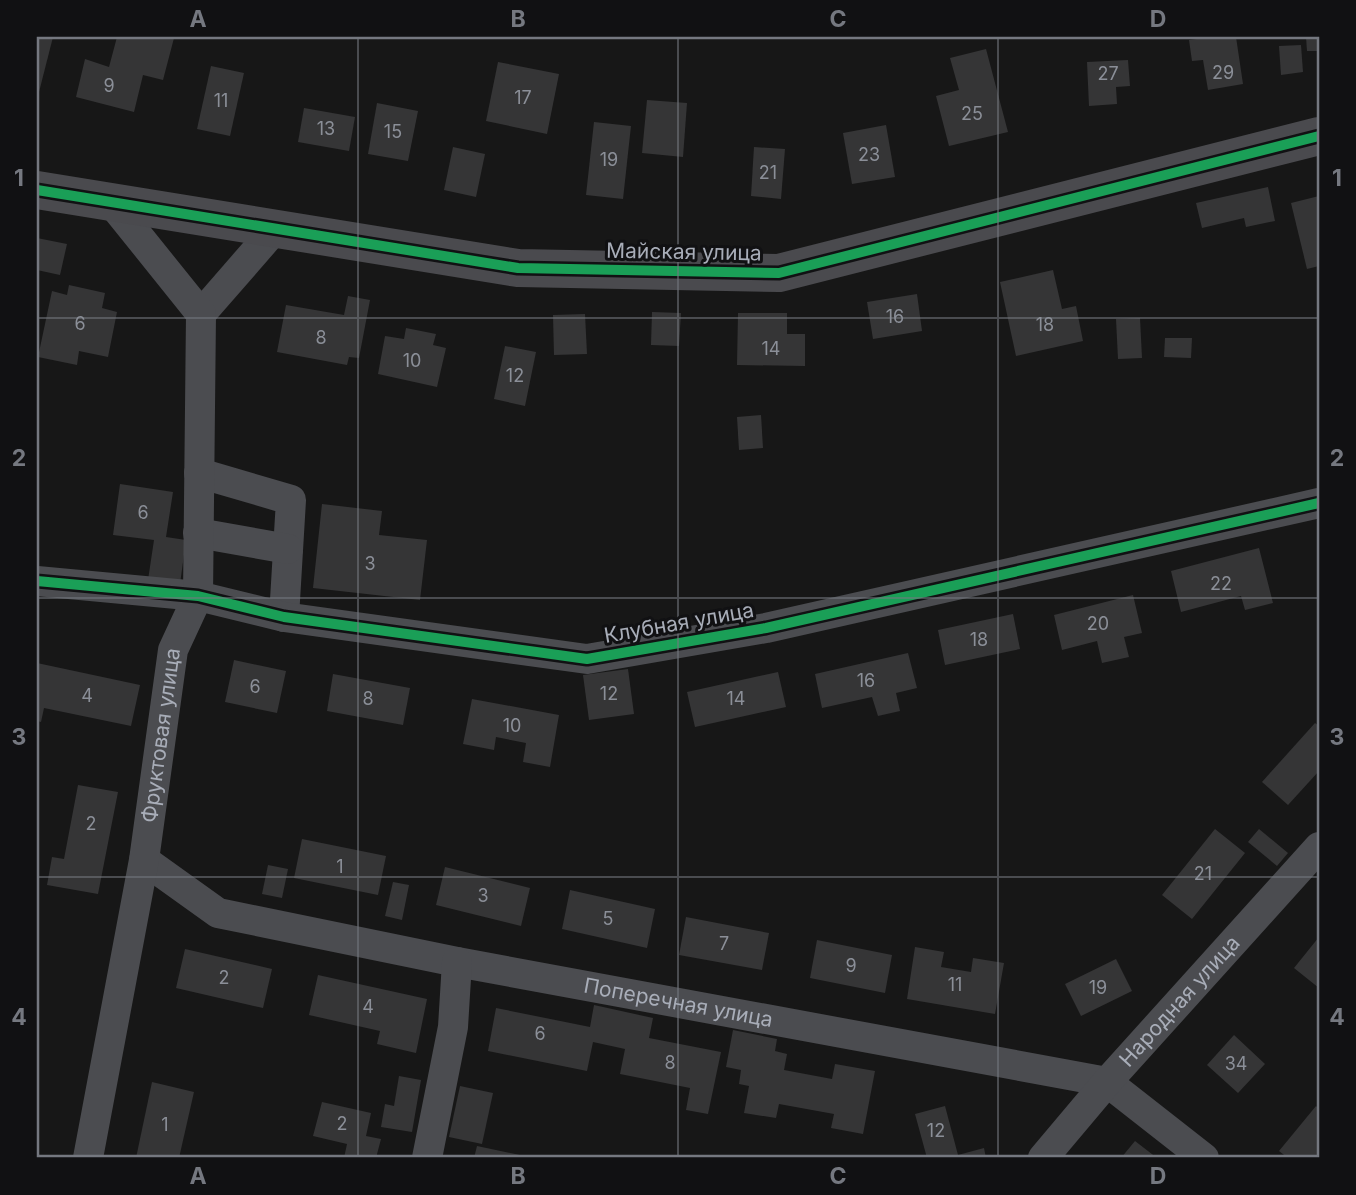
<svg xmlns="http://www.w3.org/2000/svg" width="1356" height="1195" font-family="Inter,sans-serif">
	<rect width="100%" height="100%" fill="#171717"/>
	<g fill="#353536">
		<path d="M 37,37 L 53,37 L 38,96 L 37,95 Z"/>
		<path d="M 117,37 L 174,38 L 163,80 L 143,75 L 134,112 L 76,97 L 85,59 L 109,67 Z"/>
		<path d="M 1212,37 L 1236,37 L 1243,84 L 1208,90 L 1203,60 L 1192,61 L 1189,40 Z"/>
		<path d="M 1306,37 L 1319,37 L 1319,51 L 1307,51 Z"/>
		<path d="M 1301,45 L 1303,72 L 1281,75 L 1279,46 Z"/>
		<path d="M 986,49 L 1008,132 L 949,146 L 936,96 L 959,90 L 950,58 Z"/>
		<path d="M 1128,60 L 1130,86 L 1116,87 L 1117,104 L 1089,106 L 1087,62 Z"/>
		<path d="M 498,62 L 559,74 L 547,134 L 486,121 Z"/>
		<path d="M 211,66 L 244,73 L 230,136 L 197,129 Z"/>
		<path d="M 647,100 L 687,103 L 683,157 L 642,153 Z"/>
		<path d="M 377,103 L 418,111 L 408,161 L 368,154 Z"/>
		<path d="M 304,108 L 355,117 L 349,151 L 298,142 Z"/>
		<path d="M 594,122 L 631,126 L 623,199 L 586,195 Z"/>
		<path d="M 886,125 L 895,177 L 852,184 L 843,133 Z"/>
		<path d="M 453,147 L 485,154 L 476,197 L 444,190 Z"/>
		<path d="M 754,147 L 785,149 L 781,199 L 751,196 Z"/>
		<path d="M 1268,187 L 1275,221 L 1246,227 L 1244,218 L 1202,228 L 1196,203 Z"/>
		<path d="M 1319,196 L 1319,266 L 1307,269 L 1291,203 Z"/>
		<path d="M 37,238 L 67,244 L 60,275 L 37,270 Z"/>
		<path d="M 1053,270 L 1062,309 L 1076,306 L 1083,341 L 1016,356 L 1000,282 Z"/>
		<path d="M 69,285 L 105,293 L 102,308 L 117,312 L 108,357 L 79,351 L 77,365 L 38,357 L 52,291 L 67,295 Z"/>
		<path d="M 917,294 L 922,331 L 873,339 L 867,302 Z"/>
		<path d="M 348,296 L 370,300 L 359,358 L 349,357 L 347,365 L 277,352 L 286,305 L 344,315 Z"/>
		<path d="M 652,312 L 681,313 L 679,346 L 651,345 Z"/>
		<path d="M 738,313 L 787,313 L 787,334 L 805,334 L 805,366 L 737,365 Z"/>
		<path d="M 585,314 L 587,354 L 554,355 L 553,315 Z"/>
		<path d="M 1140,318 L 1142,358 L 1118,359 L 1116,319 Z"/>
		<path d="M 406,328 L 436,334 L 433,345 L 446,348 L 437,387 L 378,374 L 385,336 L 404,339 Z"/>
		<path d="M 1165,338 L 1192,338 L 1191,358 L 1164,357 Z"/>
		<path d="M 505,346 L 536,352 L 525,406 L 494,399 Z"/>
		<path d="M 761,415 L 763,448 L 739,450 L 737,417 Z"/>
		<path d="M 120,484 L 173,492 L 166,537 L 186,540 L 180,584 L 148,580 L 154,540 L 113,535 Z"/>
		<path d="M 322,504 L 382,511 L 379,535 L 427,540 L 420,600 L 313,588 Z"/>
		<path d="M 1259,548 L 1273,603 L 1245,610 L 1241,596 L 1181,612 L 1171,571 Z"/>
		<path d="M 1133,595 L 1142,633 L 1124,637 L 1129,657 L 1102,663 L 1097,641 L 1062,650 L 1054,615 Z"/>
		<path d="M 1013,614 L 1020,649 L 945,665 L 938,630 Z"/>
		<path d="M 908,653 L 917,688 L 896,693 L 900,711 L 878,716 L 872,697 L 822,708 L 815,674 Z"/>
		<path d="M 234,660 L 286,671 L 277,713 L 225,702 Z"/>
		<path d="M 37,663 L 140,685 L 131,726 L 44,708 L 41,722 L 37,721 Z"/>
		<path d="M 628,669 L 634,714 L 589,720 L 583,675 Z"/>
		<path d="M 778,672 L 786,707 L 695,727 L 687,692 Z"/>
		<path d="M 333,674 L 410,688 L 403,725 L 327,711 Z"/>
		<path d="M 472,699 L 559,715 L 550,767 L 523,762 L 526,743 L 496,737 L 494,750 L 463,744 Z"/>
		<path d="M 1315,723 L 1319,726 L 1319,771 L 1288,805 L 1262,782 Z"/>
		<path d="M 78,785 L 118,792 L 98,894 L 47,885 L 52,857 L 64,859 Z"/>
		<path d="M 1215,829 L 1245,853 L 1192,919 L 1162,895 Z"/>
		<path d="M 1259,829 L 1288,853 L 1277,866 L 1248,842 Z"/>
		<path d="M 302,839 L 386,856 L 378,895 L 294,878 Z"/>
		<path d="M 268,865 L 288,869 L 282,898 L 262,894 Z"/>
		<path d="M 445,867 L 530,888 L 521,926 L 436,905 Z"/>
		<path d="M 393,882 L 409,885 L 402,920 L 385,916 Z"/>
		<path d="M 570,890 L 655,909 L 647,948 L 562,929 Z"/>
		<path d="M 686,917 L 769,933 L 762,970 L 679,955 Z"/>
		<path d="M 1319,937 L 1319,988 L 1294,968 Z"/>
		<path d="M 817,940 L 892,955 L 885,993 L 810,978 Z"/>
		<path d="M 915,947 L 944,952 L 941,967 L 971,972 L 973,958 L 1004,963 L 995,1014 L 907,999 Z"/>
		<path d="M 185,949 L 272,969 L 263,1008 L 176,988 Z"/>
		<path d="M 1116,959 L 1132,991 L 1081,1016 L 1065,984 Z"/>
		<path d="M 318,975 L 427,999 L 416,1053 L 377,1044 L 380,1031 L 309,1015 Z"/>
		<path d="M 594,1005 L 653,1018 L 649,1038 L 721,1052 L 708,1114 L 686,1110 L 690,1088 L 620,1074 L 625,1049 L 593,1042 L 587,1071 L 488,1051 L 496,1008 L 590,1027 Z"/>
		<path d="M 733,1030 L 777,1039 L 775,1051 L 787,1054 L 784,1070 L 832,1079 L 835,1064 L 875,1071 L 863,1134 L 831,1128 L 834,1114 L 779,1104 L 776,1118 L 744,1113 L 749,1086 L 739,1084 L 741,1070 L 726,1067 Z"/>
		<path d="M 1234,1035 L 1265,1064 L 1238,1093 L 1207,1065 Z"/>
		<path d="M 399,1076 L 421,1080 L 412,1132 L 381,1127 L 385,1104 L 394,1106 Z"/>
		<path d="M 152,1082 L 194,1092 L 179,1158 L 136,1158 Z"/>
		<path d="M 460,1086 L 493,1093 L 482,1144 L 449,1137 Z"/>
		<path d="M 322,1102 L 371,1113 L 366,1136 L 381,1139 L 376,1158 L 344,1158 L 347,1144 L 313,1136 Z"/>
		<path d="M 945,1106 L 958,1155 L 984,1148 L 986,1158 L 927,1158 L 915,1114 Z"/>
		<path d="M 1316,1106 L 1319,1109 L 1319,1158 L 1288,1158 L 1279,1151 Z"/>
		<path d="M 1135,1141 L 1157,1158 L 1121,1158 Z"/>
		<path d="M 477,1146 L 520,1155 L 519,1158 L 474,1158 Z"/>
	</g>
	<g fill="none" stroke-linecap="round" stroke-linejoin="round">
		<g stroke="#4b4c50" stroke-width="30">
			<path d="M 201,314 L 275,229"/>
			<path d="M 199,473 L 291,500 L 284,617"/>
			<path d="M 198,533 L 288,549"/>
			<path d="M 37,581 L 198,596 L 284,617 L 587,659 L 766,628 L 1319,503"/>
			<path id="s1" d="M 144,860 L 218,913 L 457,962 L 1107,1082 L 1204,1158"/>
			<path id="s2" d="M 88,1158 L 144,860 L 173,650 L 198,596 L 201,314 L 111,202"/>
			<path d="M 427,1158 L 453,1027 L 457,962"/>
			<path id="s3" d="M 1043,1158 L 1107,1082 L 1319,847"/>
		</g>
		<path stroke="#4a4a4e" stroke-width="38" d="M 37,190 L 518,268 L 779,273 L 1319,136"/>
		<defs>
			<g id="cycleway">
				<path d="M 37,190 L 518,268 L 779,273 L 1319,136"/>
				<path d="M 37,581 L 198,596 L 284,617 L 587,659 L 766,628 L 1319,503"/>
			</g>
		</defs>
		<use href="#cycleway" stroke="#111113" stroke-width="15"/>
		<use href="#cycleway" stroke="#1a9f57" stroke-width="10"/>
	</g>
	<path fill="none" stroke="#757880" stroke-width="2" stroke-opacity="0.55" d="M 358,37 L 358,1158M 678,37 L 678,1158M 998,37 L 998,1158M 37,318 L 1319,318M 37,598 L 1319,598M 37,877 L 1319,877"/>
	<g text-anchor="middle" stroke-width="6" stroke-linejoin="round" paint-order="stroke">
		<g font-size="18" fill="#8b8f98">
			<text x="1223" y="79">29</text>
			<text x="1108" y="80">27</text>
			<text x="109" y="92">9</text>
			<text x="523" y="104">17</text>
			<text x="221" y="107">11</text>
			<text x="972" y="120">25</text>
			<text x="326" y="135">13</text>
			<text x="393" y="138">15</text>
			<text x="869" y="161">23</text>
			<text x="609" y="166">19</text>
			<text x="768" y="179">21</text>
			<text x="895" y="323">16</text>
			<text x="80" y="330">6</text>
			<text x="1045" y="331">18</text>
			<text x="321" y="344">8</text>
			<text x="771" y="355">14</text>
			<text x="412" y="367">10</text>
			<text x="515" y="382">12</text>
			<text x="143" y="519">6</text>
			<text x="370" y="570">3</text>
			<text x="1221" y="590">22</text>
			<text x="1098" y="630">20</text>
			<text x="979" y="646">18</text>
			<text x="866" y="687">16</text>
			<text x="255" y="693">6</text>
			<text x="609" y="700">12</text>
			<text x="87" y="702">4</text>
			<text x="368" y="705">8</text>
			<text x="736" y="705">14</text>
			<text x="512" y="732">10</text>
			<text x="91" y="830">2</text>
			<text x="340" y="873">1</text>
			<text x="1203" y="880">21</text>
			<text x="483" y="902">3</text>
			<text x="608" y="925">5</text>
			<text x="724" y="950">7</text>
			<text x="851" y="972">9</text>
			<text x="224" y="984">2</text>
			<text x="955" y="991">11</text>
			<text x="1098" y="994">19</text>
			<text x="368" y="1013">4</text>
			<text x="540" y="1040">6</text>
			<text x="670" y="1069">8</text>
			<text x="1236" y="1070">34</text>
			<text x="342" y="1130">2</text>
			<text x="165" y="1131">1</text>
			<text x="936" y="1137">12</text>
		</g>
		<g font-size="21" fill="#a8adb8" stroke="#111113">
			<text transform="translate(684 252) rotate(1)" y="7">Майская улица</text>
			<text transform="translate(679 623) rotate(-10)" y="7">Клубная улица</text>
			<text dy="7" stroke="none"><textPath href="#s2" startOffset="429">Фруктовая улица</textPath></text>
			<text dy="7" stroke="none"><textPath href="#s3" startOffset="208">Народная улица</textPath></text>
			<text dy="7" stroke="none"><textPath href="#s1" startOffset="560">Поперечная улица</textPath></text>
		</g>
	</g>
	<rect width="1356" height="1195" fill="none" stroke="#111113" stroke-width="77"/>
	<rect x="38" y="38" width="1280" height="1118" fill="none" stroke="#757880" stroke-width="2.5"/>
	<g font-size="23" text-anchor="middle" font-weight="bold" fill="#757880">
		<text x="198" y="27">A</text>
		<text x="518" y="27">B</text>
		<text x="838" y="27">C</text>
		<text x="1158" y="27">D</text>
		<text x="19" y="186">1</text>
		<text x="1337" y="186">1</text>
		<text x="19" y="466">2</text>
		<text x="1337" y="466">2</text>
		<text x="19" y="745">3</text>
		<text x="1337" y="745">3</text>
		<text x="19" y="1025">4</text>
		<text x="1337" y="1025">4</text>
		<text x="198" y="1184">A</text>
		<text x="518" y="1184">B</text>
		<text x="838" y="1184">C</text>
		<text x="1158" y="1184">D</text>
	</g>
</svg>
